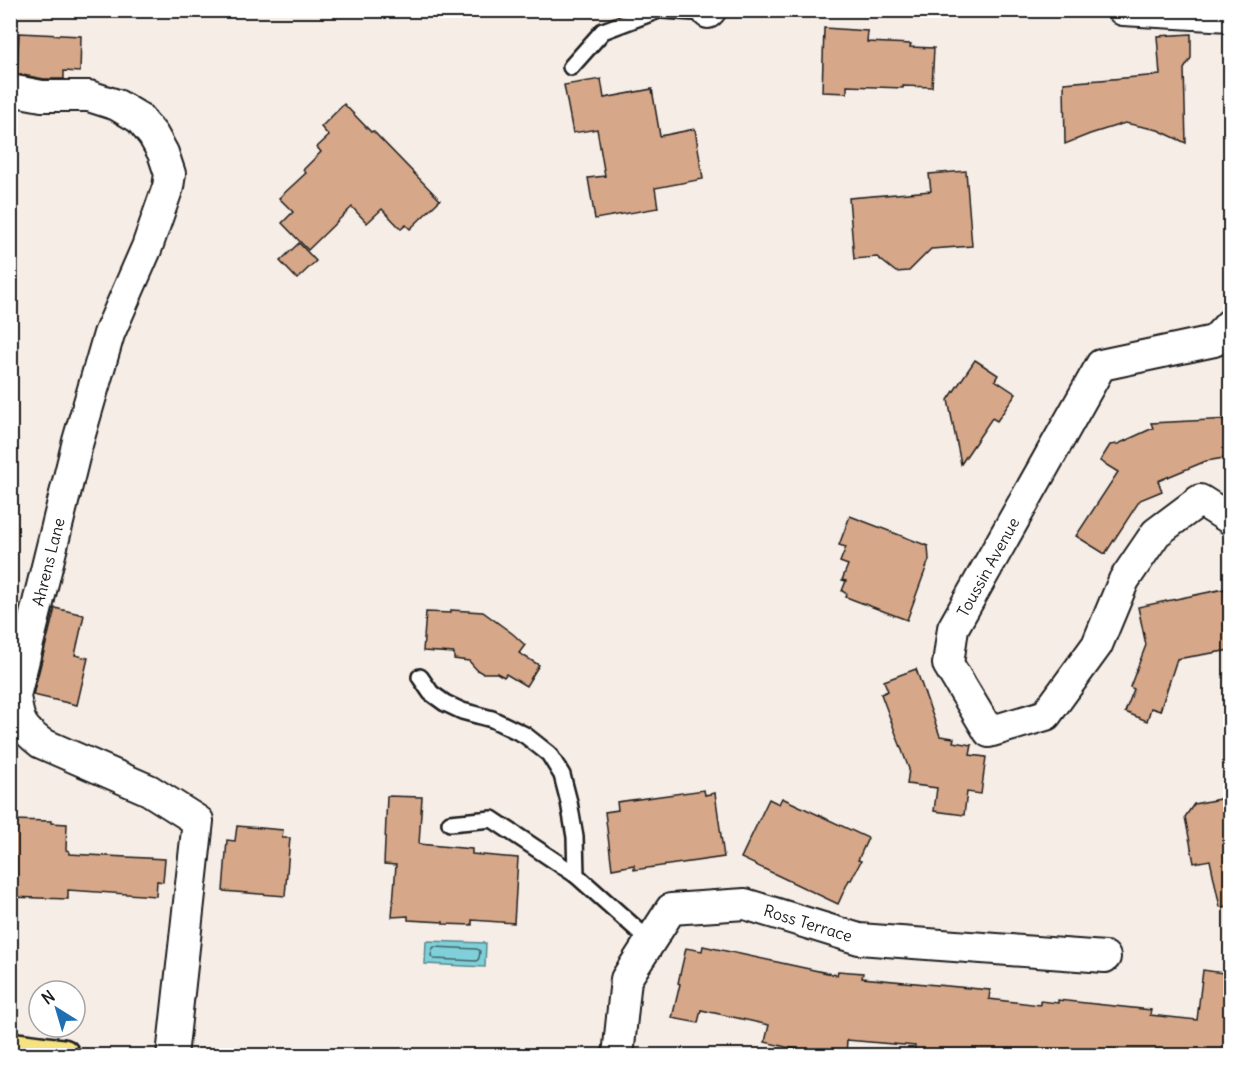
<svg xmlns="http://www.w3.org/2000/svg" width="1241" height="1066" font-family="Delius,sans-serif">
	<rect width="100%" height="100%" fill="#f7ede7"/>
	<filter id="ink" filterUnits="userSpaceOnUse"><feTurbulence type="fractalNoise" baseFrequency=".0167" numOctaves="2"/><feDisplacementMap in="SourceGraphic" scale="12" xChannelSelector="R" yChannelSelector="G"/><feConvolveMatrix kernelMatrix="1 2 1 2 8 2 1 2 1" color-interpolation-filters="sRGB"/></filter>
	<g filter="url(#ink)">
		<path fill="#7fd0d9" stroke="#57888d" stroke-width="1.5" d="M 426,941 L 486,943 L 485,967 L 425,964 Z"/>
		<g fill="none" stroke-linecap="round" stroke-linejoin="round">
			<path stroke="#446468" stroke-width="1.5" d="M 434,947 L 477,949 L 480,951 L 479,958 L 477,961 L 434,959 L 431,956 L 432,950 Z"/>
		</g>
		<g fill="#d6a788" stroke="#1c1c1c" stroke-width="1.5">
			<path d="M 824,28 L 868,31 L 867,42 L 911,44 L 910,47 L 934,48 L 932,87 L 903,86 L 903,88 L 847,86 L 847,93 L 822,92 Z"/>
			<path d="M 19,33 L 81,36 L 80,72 L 64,71 L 64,79 L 44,79 L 17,74 Z"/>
			<path d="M 1191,34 L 1191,58 L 1184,69 L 1186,143 L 1158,130 L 1125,123 L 1090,134 L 1065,144 L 1064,83 L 1160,75 L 1157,36 Z"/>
			<path d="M 601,79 L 604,98 L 652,89 L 660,136 L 695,129 L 703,179 L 655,188 L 658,208 L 595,219 L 588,178 L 605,176 L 597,129 L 573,133 L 564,85 Z"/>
			<path d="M 344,104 L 371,132 L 373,131 L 440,200 L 410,229 L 406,225 L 401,229 L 382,209 L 367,223 L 352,207 L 308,250 L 282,223 L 293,212 L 279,198 L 306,173 L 303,170 L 321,152 L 317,147 L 329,136 L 321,127 Z"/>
			<path d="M 966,171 L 972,246 L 931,249 L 909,271 L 896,272 L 877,257 L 854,259 L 849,198 L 931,191 L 929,174 Z"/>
			<path d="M 299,243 L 316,261 L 297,279 L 280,261 Z"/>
			<path d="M 975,360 L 998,375 L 995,380 L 1016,394 L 997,421 L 992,418 L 961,464 L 948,400 Z"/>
			<path d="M 1230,419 L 1230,457 L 1206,461 L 1158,481 L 1162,491 L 1140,500 L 1105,554 L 1076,536 L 1118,472 L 1100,461 L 1110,445 L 1118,444 L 1153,428 L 1151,423 Z"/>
			<path d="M 850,516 L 928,546 L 929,560 L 907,620 L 846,597 L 847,594 L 842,591 L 846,581 L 842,580 L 848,565 L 840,562 L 846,547 L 839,545 Z"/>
			<path d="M 1224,589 L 1230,613 L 1230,650 L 1177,659 L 1160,711 L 1151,708 L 1147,721 L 1125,712 L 1134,689 L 1130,687 L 1146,645 L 1138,607 Z"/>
			<path d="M 55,608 L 84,615 L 75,655 L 88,658 L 77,705 L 33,695 Z"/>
			<path d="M 451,610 L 483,612 L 513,634 L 525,645 L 519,653 L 539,665 L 526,686 L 506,674 L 504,677 L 497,673 L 482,673 L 477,670 L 469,661 L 454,659 L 454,653 L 423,651 L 426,612 L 451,613 Z"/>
			<path d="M 916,669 L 940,736 L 954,738 L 953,742 L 972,745 L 970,755 L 986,757 L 981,794 L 967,792 L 964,815 L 934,811 L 937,788 L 907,784 L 909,769 L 881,694 L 888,691 L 884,681 Z"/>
			<path d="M 704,790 L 705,795 L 715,793 L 724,857 L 634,870 L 634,865 L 612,869 L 605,812 L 618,810 L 617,802 Z"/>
			<path d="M 387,796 L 422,797 L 419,844 L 472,849 L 472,854 L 518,858 L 514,923 L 472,920 L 472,925 L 443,924 L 443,922 L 408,920 L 408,916 L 392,917 L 396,865 L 384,864 Z"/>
			<path d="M 1230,797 L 1230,906 L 1220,907 L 1210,860 L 1194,863 L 1185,817 L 1194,804 Z"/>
			<path d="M 782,798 L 868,838 L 858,860 L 861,861 L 851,880 L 849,880 L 838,904 L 741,858 L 769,799 L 779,804 Z"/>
			<path d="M 11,820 L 51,821 L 51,823 L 67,824 L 66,850 L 69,851 L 69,854 L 165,859 L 163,882 L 157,881 L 156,896 L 68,890 L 68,899 L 10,897 Z"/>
			<path d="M 237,826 L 283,830 L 282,838 L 290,838 L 285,896 L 223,891 L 227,840 L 235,841 Z"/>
			<path d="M 703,946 L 837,975 L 838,971 L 863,973 L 862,978 L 990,990 L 989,999 L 1040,1005 L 1040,1001 L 1058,1003 L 1058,1000 L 1151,1010 L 1150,1015 L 1197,1020 L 1203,970 L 1230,974 L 1230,1056 L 914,1056 L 915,1046 L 847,1040 L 846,1054 L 790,1048 L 765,1042 L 769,1025 L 701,1010 L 698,1023 L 672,1018 L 680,984 L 678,983 L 686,948 L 702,951 Z"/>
		</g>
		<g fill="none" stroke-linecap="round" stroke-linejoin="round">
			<defs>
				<g id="lane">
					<path d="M 662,10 L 708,13"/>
					<path d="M 571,67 L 603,31 L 659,10"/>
					<path d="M 420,677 L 431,693 L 445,703 L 462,711 L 492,719 L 525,735 L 549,754 L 562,775 L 569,802 L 575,837 L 576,875 L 650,941"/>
					<path d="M 450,823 L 492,819 L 576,875"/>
				</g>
				<g id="street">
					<path d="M 1123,10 L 1230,16"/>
					<path d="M 708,13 L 711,10"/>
					<path d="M 10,90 L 42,96 L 89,96 L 117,105 L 139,118 L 153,135 L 163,153 L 170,174 L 168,187 L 147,247 L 109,334 L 78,441 L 15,696 C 19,722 20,727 41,743 L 149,790 L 198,821 L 172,1056"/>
					<path d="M 1230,324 L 1214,341 L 1101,365 L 953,628 L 948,664 L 989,732 L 1046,715 L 1097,645 L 1124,580 L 1156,533 L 1200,500 L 1230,519"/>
					<path d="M 618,1056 L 626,979 L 671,909 L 745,904 L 859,939 L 1105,957"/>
				</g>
				<path id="primary" d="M 10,1049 L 63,1056"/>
			</defs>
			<use href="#lane" stroke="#1c1c1c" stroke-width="20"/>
			<use href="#street" stroke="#1c1c1c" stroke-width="34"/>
			<use href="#primary" stroke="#1c1c1c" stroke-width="38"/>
			<use href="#lane" stroke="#fff" stroke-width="15"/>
			<use href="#street" stroke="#fff" stroke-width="30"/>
			<use href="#primary" stroke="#f6e281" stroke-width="33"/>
		</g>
	</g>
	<g text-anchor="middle" stroke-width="6" stroke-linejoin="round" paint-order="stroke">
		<g font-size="16" fill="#1c1c1c" stroke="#fff">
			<text transform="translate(48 562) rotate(-76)" y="6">Ahrens Lane</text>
			<text transform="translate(988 567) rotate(-61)" y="6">Toussin Avenue</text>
			<text transform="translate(808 923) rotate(17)" y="6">Ross Terrace</text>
		</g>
	</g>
	<rect width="1241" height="1066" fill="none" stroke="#fff" stroke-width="36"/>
	<rect x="18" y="18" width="1205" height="1030" fill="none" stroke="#1c1c1c" stroke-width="2" filter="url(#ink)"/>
	<g transform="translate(57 1009) rotate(323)"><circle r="28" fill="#ffffff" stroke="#a4a4a4" stroke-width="1.5"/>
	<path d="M0-4.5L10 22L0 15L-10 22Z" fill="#1f6fb2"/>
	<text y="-9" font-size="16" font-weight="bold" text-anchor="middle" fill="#1c1c1c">N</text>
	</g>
</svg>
